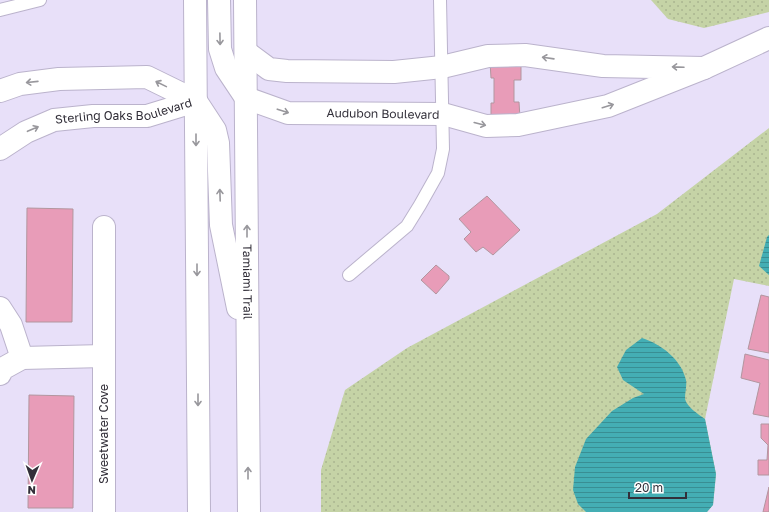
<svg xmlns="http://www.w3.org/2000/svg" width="769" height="512" font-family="'Golos Text',sans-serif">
	<defs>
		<pattern id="grass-dots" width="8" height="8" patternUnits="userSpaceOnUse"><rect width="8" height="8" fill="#c5d3a6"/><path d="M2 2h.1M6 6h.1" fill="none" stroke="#aab590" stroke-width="1.8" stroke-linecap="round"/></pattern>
		<pattern id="water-rules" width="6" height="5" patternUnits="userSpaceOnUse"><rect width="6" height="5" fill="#44aeb4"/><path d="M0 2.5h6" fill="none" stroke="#398e93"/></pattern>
	</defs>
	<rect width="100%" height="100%" fill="#e8e0f9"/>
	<g fill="url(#grass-dots)">
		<path d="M 651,0 L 769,0 L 769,12 L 704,28 L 668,19 Z"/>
		<path d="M 769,128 L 769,286 L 734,279 L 705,419 L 716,474 L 713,505 L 707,512 L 321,512 L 321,470 L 345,390 L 407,348 L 657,214 Z"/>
	</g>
	<g fill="url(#water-rules)">
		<path d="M 769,235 L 769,275 L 759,266 L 767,237 Z"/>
		<path d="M 642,338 C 661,344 681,359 686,380 C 687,386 685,392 685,399 C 687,407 698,414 705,419 L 716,474 L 713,505 L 707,512 L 586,512 L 578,504 L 573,490 L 575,467 L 586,439 L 612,411 L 633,398 L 644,394 L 623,380 L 617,367 L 626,350 Z"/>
	</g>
	<g fill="#e89cb8" stroke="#b2969f">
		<path d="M 490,62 L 521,62 L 521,80 L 514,80 L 514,102 L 519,102 L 520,118 L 491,119 L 491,103 L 494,103 L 494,78 L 491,78 Z"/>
		<path d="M 487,196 L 520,230 L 493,255 L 483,247 L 476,252 L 464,239 L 471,232 L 459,219 Z"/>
		<path d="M 27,208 L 73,209 L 72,322 L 26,322 Z"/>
		<path d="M 436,265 L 449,276 L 449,279 L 436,294 L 421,280 Z"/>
		<path d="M 761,295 L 769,297 L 769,353 L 748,349 Z"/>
		<path d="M 745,354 L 769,360 L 769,417 L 753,414 L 760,383 L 741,378 Z"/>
		<path d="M 29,395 L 74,396 L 73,508 L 28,508 Z"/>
		<path d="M 761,424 L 769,424 L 769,475 L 758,475 L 758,460 L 767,460 L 768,445 L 761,438 Z"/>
		<path d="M 769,487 L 769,512 L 763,512 Z"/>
	</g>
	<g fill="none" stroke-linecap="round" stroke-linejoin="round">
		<defs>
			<g id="lane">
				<path d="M 0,10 L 40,0"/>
				<path d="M 349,275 L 407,226 L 420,205 L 438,173 L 443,149 L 440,0"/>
			</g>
			<g id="street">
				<path d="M 246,52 L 269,69 L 287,71 L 394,72 L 442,67 L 488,56 L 525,55 L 603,66 L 704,68 L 608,106 L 518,125 L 486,126 L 443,114 L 288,113 L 246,98"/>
				<path d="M 704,68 L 769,38"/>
				<path d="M 0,91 L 20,84 L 59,79 L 147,77 L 196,101"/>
				<path id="s1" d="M 0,149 L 26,132 L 54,120 L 93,116 L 147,116 L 196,101"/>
				<path d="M 0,308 L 11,325 L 22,358"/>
				<path d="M 0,374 L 2,369 L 22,358 L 104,356"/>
				<path d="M 104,512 L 104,227"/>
			</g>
			<g id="primary">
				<path d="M 195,0 L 199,512"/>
				<path d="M 219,0 L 220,49 L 226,68 L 246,98"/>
				<path id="s2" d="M 245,0 L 249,512"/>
				<path d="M 196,101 L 215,130 L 218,143 L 221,225 L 238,308"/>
			</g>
		</defs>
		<use href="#lane" stroke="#bbb3cc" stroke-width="14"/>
		<use href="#street" stroke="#bbb3cc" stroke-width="24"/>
		<use href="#primary" stroke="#bbb3cc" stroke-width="24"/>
		<use href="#lane" stroke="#fff" stroke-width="12"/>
		<use href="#street" stroke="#fff" stroke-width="22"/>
		<use href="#primary" stroke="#fff" stroke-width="22"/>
	</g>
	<defs><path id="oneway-shaft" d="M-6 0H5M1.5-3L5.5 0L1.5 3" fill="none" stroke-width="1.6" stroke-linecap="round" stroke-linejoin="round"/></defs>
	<g stroke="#98979c">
		<use href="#oneway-shaft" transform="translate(220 39) rotate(89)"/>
		<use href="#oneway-shaft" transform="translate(548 58) rotate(-172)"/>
		<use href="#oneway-shaft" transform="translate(678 67) rotate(-178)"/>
		<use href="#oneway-shaft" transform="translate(32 82) rotate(174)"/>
		<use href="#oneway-shaft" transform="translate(161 84) rotate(-154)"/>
		<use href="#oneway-shaft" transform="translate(608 106) rotate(-17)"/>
		<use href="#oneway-shaft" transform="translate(283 111) rotate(18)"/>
		<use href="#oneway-shaft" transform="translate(480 124) rotate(14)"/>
		<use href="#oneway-shaft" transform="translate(33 129) rotate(-23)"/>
		<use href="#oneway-shaft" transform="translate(196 140) rotate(90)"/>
		<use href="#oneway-shaft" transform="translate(220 195) rotate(-92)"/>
		<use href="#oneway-shaft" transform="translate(247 231) rotate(-90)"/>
		<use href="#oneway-shaft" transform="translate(197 270) rotate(90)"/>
		<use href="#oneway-shaft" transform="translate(198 400) rotate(90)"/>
		<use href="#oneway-shaft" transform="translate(248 473) rotate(-90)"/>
	</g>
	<g text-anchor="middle" stroke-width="4" stroke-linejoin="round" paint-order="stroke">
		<g font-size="12" fill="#322f39" stroke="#fff">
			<text dy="4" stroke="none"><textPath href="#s1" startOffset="132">Sterling Oaks Boulevard</textPath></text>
			<text transform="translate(383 114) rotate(1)" y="4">Audubon Boulevard</text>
			<text dy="4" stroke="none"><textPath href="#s2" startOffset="282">Tamiami Trail</textPath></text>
			<text transform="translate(104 434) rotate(-90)" y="4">Sweetwater Cove</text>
		</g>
	</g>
	<g transform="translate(32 480) rotate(182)" stroke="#ffffff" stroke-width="3" paint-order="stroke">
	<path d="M0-3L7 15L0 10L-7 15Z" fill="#322f39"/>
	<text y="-6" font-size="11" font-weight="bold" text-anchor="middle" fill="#322f39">N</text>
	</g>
	<path d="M629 492v6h57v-6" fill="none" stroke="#322f39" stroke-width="2"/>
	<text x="635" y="492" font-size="12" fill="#322f39" stroke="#ffffff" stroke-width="3" paint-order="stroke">20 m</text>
</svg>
